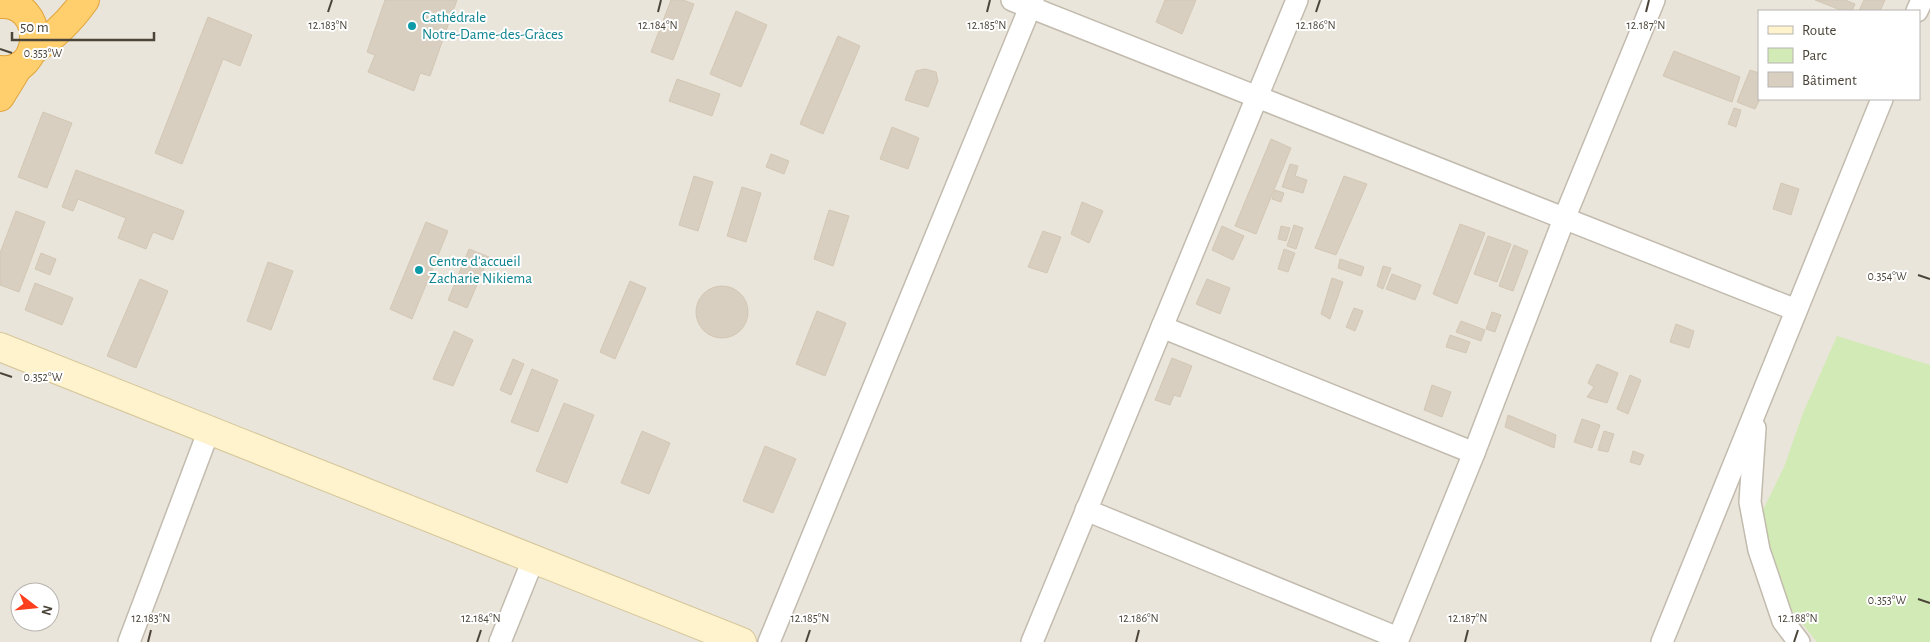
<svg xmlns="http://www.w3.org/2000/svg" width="1930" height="642" font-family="'Alegreya Sans',sans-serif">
	<rect width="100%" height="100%" fill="#f6f3ec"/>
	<path fill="#eae5da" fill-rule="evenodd" d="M 0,0 L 1930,0 L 1930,642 L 0,642 ZM 1759,11 L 1919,11 L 1919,99 L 1759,99 ZM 20,592 L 50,592 L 50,622 L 20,622 Z"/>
	<path fill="#d2eab5" d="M 1837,336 L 1930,365 L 1930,642 L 1817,642 L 1786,603 L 1768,563 L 1763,510 L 1784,467 L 1803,413 Z"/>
	<g fill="#d8cfc1" stroke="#d3c7b4">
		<path d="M 385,0 L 457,0 L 430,76 L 420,73 L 414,91 L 368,72 L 375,55 L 367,52 Z"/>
		<path d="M 671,0 L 683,0 L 694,4 L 673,60 L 651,52 Z"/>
		<path d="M 1165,0 L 1196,0 L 1182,34 L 1156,22 Z"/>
		<path d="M 1815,0 L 1845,0 L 1855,4 L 1852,11 L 1843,11 Z"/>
		<path d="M 1864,0 L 1885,0 L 1880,11 L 1859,11 Z"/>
		<path d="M 736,11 L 767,25 L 741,87 L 710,74 Z"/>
		<path d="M 208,17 L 252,35 L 240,66 L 223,59 L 182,164 L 155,153 Z"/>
		<path d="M 838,36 L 860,46 L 823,134 L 800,124 Z"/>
		<path d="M 1674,51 L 1740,77 L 1732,102 L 1663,76 Z"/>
		<path d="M 925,69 L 936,72 L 938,81 L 928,107 L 905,100 L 916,71 Z"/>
		<path d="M 1750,70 L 1759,73 L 1760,99 L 1755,109 L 1737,102 Z"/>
		<path d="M 677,79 L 720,94 L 712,116 L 669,101 Z"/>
		<path d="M 1734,108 L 1741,110 L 1736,127 L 1728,124 Z"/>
		<path d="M 43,112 L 72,123 L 47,188 L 18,177 Z"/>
		<path d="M 892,127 L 919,138 L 908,169 L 880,159 Z"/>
		<path d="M 1271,139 L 1291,148 L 1256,234 L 1235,226 Z"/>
		<path d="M 771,154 L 789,161 L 784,174 L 766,167 Z"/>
		<path d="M 1290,164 L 1298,166 L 1295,176 L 1307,180 L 1303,193 L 1282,187 Z"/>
		<path d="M 76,170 L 184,211 L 173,240 L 153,232 L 146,249 L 118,238 L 126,218 L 78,199 L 73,211 L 62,207 Z"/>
		<path d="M 694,176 L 713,182 L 698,231 L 679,225 Z"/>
		<path d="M 1344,176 L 1367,184 L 1336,255 L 1315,248 Z"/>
		<path d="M 1781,183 L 1799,189 L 1791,215 L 1773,209 Z"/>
		<path d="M 742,187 L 761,193 L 746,242 L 727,236 Z"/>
		<path d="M 1275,190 L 1284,193 L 1281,202 L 1272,199 Z"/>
		<path d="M 1082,202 L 1103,211 L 1089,243 L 1071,234 Z"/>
		<path d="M 829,210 L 849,216 L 833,266 L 814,259 Z"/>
		<path d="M 16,211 L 45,222 L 19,292 L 0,285 L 0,253 Z"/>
		<path d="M 426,222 L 448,231 L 412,319 L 390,309 Z"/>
		<path d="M 1460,224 L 1485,233 L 1457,304 L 1433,294 Z"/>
		<path d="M 1294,225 L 1303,228 L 1296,249 L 1287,246 Z"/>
		<path d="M 1222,226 L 1244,236 L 1233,260 L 1212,250 Z"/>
		<path d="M 1281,226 L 1290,228 L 1286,241 L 1278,239 Z"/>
		<path d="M 1043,231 L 1061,237 L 1047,273 L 1028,267 Z"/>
		<path d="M 1488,236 L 1511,244 L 1497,282 L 1474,274 Z"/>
		<path d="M 1514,245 L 1528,251 L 1513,291 L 1499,286 Z"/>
		<path d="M 469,249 L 489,257 L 467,308 L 448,300 Z"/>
		<path d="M 1284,249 L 1295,253 L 1288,272 L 1278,269 Z"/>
		<path d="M 41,253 L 56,259 L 50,275 L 35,269 Z"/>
		<path d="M 1340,259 L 1364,267 L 1361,276 L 1338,268 Z"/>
		<path d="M 268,262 L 293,271 L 271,330 L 247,321 Z"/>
		<path d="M 1383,266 L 1391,268 L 1383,289 L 1377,286 Z"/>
		<path d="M 1392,274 L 1421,285 L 1415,300 L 1386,289 Z"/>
		<path d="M 1332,278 L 1343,282 L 1330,319 L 1321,314 Z"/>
		<path d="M 140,279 L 168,291 L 136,368 L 107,356 Z"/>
		<path d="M 1207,279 L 1230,288 L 1220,314 L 1196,304 Z"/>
		<path d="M 630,281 L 646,288 L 615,359 L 600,352 Z"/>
		<path d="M 35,283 L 73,298 L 62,325 L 25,310 Z"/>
		<circle cx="722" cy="312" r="26"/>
		<path d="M 1354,308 L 1363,311 L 1355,331 L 1346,327 Z"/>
		<path d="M 817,311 L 846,323 L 825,376 L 796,364 Z"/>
		<path d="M 1492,312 L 1501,315 L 1495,332 L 1486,329 Z"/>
		<path d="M 1461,321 L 1485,330 L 1481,341 L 1456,332 Z"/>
		<path d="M 1676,324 L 1694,331 L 1689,348 L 1670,342 Z"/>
		<path d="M 454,331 L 473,340 L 453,386 L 433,379 Z"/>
		<path d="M 1450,335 L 1470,342 L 1466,353 L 1446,347 Z"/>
		<path d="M 1172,358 L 1192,366 L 1180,397 L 1174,395 L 1170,405 L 1155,400 Z"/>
		<path d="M 513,359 L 524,364 L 511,395 L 500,390 Z"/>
		<path d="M 1597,364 L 1618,373 L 1607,403 L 1587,397 L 1594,387 L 1588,383 Z"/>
		<path d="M 532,369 L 558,380 L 538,432 L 511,422 Z"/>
		<path d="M 1630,375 L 1641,380 L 1628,414 L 1617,409 Z"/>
		<path d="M 1432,385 L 1451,392 L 1442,417 L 1424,410 Z"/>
		<path d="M 564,403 L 594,415 L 567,483 L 536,471 Z"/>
		<path d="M 1508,415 L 1556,435 L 1554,448 L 1505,427 Z"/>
		<path d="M 1582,419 L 1600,425 L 1592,448 L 1574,442 Z"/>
		<path d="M 642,431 L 670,443 L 649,494 L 621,483 Z"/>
		<path d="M 1604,431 L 1614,434 L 1608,452 L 1598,450 Z"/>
		<path d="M 765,446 L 796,459 L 773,513 L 743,501 Z"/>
		<path d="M 1633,451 L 1644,455 L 1640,465 L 1630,462 Z"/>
	</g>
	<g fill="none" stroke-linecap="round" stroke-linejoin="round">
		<defs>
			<g id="street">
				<path d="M 1012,0 L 1796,310"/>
				<path d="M 1917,11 L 1922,0"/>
				<path d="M 1162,327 L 1474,453"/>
				<path d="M 1755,428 L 1750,502 L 1759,550 L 1783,621 L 1799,642"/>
				<path d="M 1086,510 L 1398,638"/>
				<path d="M 129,642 L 209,430"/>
				<path d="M 500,642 L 533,560"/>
				<path d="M 769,642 L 1033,0"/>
				<path d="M 1032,642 L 1297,0"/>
				<path d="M 1397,642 L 1474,453 L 1564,219 L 1654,0"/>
				<path d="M 1662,642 L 1882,99"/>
			</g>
			<path id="secondary" d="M 0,347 L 742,642"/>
			<g id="highway">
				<path d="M 0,4 C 46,1 45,75 0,70"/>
				<path d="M 32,51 C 54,37 70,21 85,0"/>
				<path d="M 0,97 L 19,66"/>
			</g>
		</defs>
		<use href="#street" stroke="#c2bbae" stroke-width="24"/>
		<use href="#secondary" stroke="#d6c79b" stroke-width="30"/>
		<use href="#highway" stroke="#e0a43c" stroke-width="30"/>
		<use href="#street" stroke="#fff" stroke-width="21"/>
		<use href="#secondary" stroke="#fff3cd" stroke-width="28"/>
		<use href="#highway" stroke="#ffcf6e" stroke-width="28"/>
	</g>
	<path fill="none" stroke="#4b4439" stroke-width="2" d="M 328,12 L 332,0M 658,12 L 661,0M 987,12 L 990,0M 1316,12 L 1320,0M 1646,12 L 1649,0M 0,49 L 12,53M 1918,275 L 1930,279M 0,373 L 12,377M 1918,599 L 1930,603M 148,642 L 151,630M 477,642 L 481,630M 806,642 L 810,630M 1136,642 L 1139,630M 1465,642 L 1468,630M 1794,642 L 1798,630"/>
	<g fill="#0f9aa8" stroke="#fff" stroke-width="2">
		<circle cx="412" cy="26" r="5"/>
		<circle cx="419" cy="270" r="5"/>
	</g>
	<g text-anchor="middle" stroke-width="4" stroke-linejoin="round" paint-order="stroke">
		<g font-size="15" fill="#0d838f" stroke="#fff" text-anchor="start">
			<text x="422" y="22">Cathédrale<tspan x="422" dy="17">Notre-Dame-des-Gràces</tspan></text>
			<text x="429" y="266">Centre d'accueil<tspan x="429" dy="17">Zacharie Nikiema</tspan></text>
		</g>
	</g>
	<g font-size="12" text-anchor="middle" fill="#4b4439" stroke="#fff" stroke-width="4" stroke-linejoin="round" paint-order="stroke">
		<text x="328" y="29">12.183°N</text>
		<text x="658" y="29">12.184°N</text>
		<text x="987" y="29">12.185°N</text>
		<text x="1316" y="29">12.186°N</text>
		<text x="1646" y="29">12.187°N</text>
		<text x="43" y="57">0.353°W</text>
		<text x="1887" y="280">0.354°W</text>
		<text x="43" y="381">0.352°W</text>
		<text x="1887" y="604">0.353°W</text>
		<text x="151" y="622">12.183°N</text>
		<text x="481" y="622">12.184°N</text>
		<text x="810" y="622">12.185°N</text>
		<text x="1139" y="622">12.186°N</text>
		<text x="1468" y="622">12.187°N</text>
		<text x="1798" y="622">12.188°N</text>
	</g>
	<rect x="1758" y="10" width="162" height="90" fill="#ffffff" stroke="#b7b4b0"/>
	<rect x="1768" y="26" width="25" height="8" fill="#fff3cd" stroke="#b7b4b0"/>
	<text x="1802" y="35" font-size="15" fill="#4b4439">Route</text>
	<rect x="1768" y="48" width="25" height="15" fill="#d2eab5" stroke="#b7b4b0"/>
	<text x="1802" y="60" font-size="15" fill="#4b4439">Parc</text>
	<rect x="1768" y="72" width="25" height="15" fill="#d8cfc1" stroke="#b7b4b0"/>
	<text x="1802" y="85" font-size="15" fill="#4b4439">Bâtiment</text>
	<g transform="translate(35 607) rotate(106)"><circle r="24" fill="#ffffff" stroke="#b7b4b0"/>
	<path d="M0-4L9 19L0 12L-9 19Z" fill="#fc3f1d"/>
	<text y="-8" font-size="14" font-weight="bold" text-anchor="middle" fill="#4b4439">N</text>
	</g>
	<path d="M12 32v8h142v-8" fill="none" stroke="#4b4439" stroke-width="2.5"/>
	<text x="20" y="32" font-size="15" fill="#4b4439" stroke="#ffffff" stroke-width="4" paint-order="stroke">50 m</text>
</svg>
